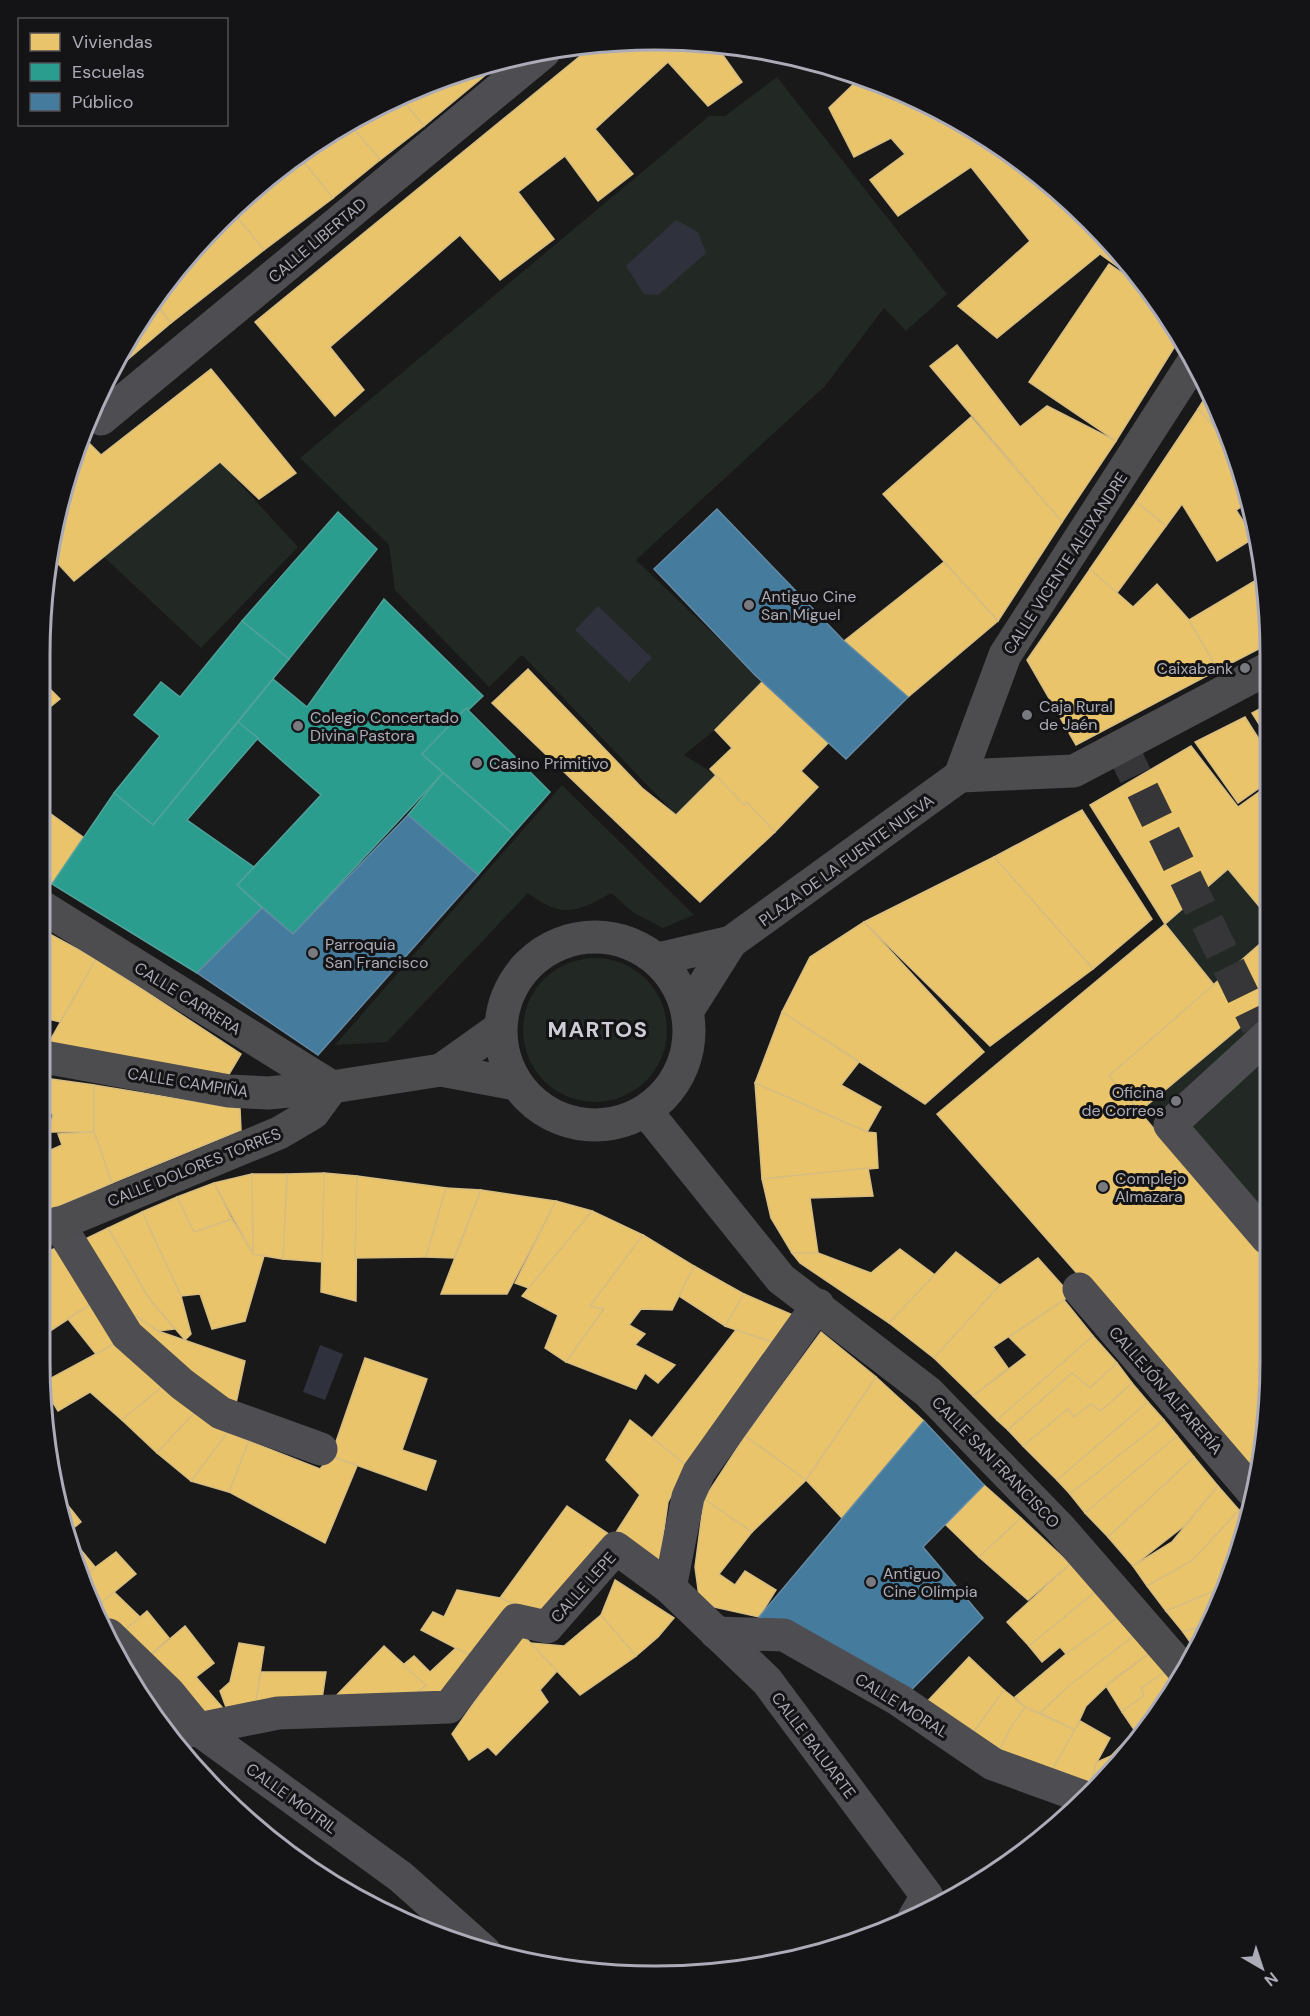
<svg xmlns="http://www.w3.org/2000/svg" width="1310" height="2016" font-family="'DM Sans',sans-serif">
	<rect width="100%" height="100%" fill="#191919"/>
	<g fill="#222823">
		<path d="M 777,77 L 947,294 L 906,331 L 884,308 L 825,386 L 636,560 L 763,681 L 715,730 L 684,755 L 716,775 L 676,815 L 522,655 L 489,687 L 395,590 L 389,545 L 300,458 L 709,116 L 725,116 Z"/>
		<path d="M 220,462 L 298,547 L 201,648 L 104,557 Z"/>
		<path d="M 562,785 L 694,915 L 663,928 L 634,913 L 611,893 C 577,913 560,918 528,893 L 387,1042 L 335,1045 Z"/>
		<path d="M 1228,869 L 1268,917 L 1268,937 L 1237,964 L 1268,1003 L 1267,1243 L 1148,1104 L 1249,1020 L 1220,979 L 1214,985 L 1165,924 Z"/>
		<circle cx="595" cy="1030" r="72"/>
	</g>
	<g fill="#2f323c">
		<path d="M 676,220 L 698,232 L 706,253 L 658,295 L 644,294 L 626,266 Z"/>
		<path d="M 598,606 L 652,658 L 629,682 L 575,630 Z"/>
		<path d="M 320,1345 L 343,1354 L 325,1400 L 303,1392 Z"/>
	</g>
	<g fill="#e9c46a" stroke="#d7bd81" stroke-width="1.5">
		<path d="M 614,40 L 715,44 L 742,82 L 708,106 L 668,62 L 595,129 L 633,174 L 598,201 L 565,156 L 518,192 L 554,239 L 500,280 L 460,235 L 330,347 L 364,390 L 335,416 L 255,322 L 595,44 Z"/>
		<path d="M 506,58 L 424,126 L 399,96 L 495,60 Z"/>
		<path d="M 860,78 L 872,88 L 878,83 L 963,121 L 1061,192 L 1143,280 L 1150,290 L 1100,254 L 997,338 L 958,306 L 1030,241 L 971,167 L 898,216 L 870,180 L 905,154 L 891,138 L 854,157 L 829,108 Z"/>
		<path d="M 399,96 L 424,126 L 380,160 L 349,124 L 382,103 Z"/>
		<path d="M 349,123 L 380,160 L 333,198 L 298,155 Z"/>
		<path d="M 298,155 L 333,198 L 264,250 L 232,211 L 280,167 Z"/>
		<path d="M 232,211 L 264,250 L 171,323 L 156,303 L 192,249 Z"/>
		<path d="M 1109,264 L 1152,293 L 1180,338 L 1116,441 L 1029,382 Z"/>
		<path d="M 155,304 L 171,323 L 107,377 Z"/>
		<path d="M 957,345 L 1020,427 L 1047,406 L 1116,441 L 1062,522 L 930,366 Z"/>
		<path d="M 211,369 L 296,473 L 259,499 L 220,462 L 74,581 L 49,554 L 72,457 L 81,435 L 101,455 Z"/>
		<path d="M 1210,390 L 1223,425 L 1218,430 L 1198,409 Z"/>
		<path d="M 1198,409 L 1231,446 L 1251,501 L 1236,510 L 1254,538 L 1217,561 L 1182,504 L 1166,526 L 1136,502 Z"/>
		<path d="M 971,417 L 1062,522 L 998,621 L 883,494 Z"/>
		<path d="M 1136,502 L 1166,526 L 1116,594 L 1090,569 Z"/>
		<path d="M 944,562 L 998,621 L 908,697 L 844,641 Z"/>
		<path d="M 1090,569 L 1133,607 L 1157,584 L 1189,620 L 1218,670 L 1076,745 L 1027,660 Z"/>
		<path d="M 1263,576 L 1270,615 L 1270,643 L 1218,670 L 1189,620 Z"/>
		<path d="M 528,669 L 642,788 L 676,815 L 716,775 L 744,805 L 747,802 L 775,832 L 700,902 L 492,703 Z"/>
		<path d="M 763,681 L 829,742 L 801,771 L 818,787 L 775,832 L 747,802 L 744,805 L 710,769 L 732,748 L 715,730 Z"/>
		<path d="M 44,683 L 60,699 L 44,712 Z"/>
		<path d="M 1269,704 L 1269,740 L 1252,713 Z"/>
		<path d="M 1245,717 L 1269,755 L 1269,781 L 1238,803 L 1195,742 Z"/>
		<path d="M 1191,746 L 1238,807 L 1269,785 L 1268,917 L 1228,869 L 1165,924 L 1090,805 Z"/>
		<path d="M 44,809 L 83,837 L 52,884 L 44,879 Z"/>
		<path d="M 1082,810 L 1152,919 L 1093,969 L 994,857 Z"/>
		<path d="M 994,857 L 1093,969 L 990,1046 L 864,922 Z"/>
		<path d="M 864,922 L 984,1052 L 925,1104 L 782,1012 L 810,957 Z"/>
		<path d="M 1165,924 L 1214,985 L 1109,1076 L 1267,1261 L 1266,1441 L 1256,1477 L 937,1114 Z"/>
		<path d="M 44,931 L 96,959 L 60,1022 L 44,1018 Z"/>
		<path d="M 1268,937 L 1268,1004 L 1140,1111 L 1109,1076 Z"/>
		<path d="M 96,959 L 241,1054 L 228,1076 L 47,1046 Z"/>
		<path d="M 782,1012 L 859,1062 L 841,1085 L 881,1107 L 867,1132 L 755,1083 Z"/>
		<path d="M 44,1078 L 94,1085 L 94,1132 L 49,1132 L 53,1114 L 44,1113 Z"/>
		<path d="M 755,1083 L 867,1132 L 876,1133 L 878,1168 L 762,1179 Z"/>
		<path d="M 94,1085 L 240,1109 L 241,1130 L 112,1183 L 94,1132 Z"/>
		<path d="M 94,1132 L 112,1183 L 44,1213 L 44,1153 L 62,1145 L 58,1134 Z"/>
		<path d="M 868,1168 L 873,1196 L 810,1198 L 818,1253 L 792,1253 L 771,1218 L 762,1179 Z"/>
		<path d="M 324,1173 L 357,1176 L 356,1301 L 321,1292 Z"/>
		<path d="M 324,1173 L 322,1262 L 283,1259 L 287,1174 Z"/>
		<path d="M 252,1174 L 287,1174 L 283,1259 L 253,1254 Z"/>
		<path d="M 252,1174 L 253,1254 L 214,1183 Z"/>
		<path d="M 357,1176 L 446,1188 L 426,1257 L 355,1258 Z"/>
		<path d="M 214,1183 L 232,1219 L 194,1232 L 177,1197 Z"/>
		<path d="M 446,1188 L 481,1190 L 454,1258 L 426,1257 Z"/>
		<path d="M 481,1190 L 556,1201 L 507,1294 L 441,1294 Z"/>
		<path d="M 177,1197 L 194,1232 L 232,1219 L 253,1254 L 264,1256 L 245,1321 L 212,1329 L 200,1294 L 181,1296 L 142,1212 Z"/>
		<path d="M 556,1201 L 592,1211 L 529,1288 L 515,1283 Z"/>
		<path d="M 592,1211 L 643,1235 L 590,1306 L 604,1309 L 566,1362 L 545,1348 L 558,1315 L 522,1296 Z"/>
		<path d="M 142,1212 L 181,1296 L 191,1334 L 185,1340 L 150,1300 L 108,1228 Z"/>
		<path d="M 108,1228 L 150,1300 L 175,1329 L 158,1331 L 121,1306 L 77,1243 Z"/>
		<path d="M 643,1235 L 694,1266 L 672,1310 L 641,1309 L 629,1325 L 645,1334 L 635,1345 L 675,1365 L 658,1383 L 645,1373 L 636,1389 L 566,1362 L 604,1309 L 590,1306 Z"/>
		<path d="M 56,1248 L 91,1304 L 44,1335 L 44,1253 Z"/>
		<path d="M 900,1249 L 935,1275 L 889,1323 L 800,1263 L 792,1253 L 818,1253 L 871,1273 Z"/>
		<path d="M 956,1252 L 1000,1285 L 934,1358 L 889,1323 Z"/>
		<path d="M 1038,1258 L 1071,1295 L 993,1347 L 1008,1368 L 973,1396 L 934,1358 L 1000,1285 Z"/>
		<path d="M 694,1266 L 744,1294 L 725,1326 L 679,1296 Z"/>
		<path d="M 744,1294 L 793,1315 L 774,1343 L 725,1326 Z"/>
		<path d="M 1064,1300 L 1093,1336 L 997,1420 L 973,1396 L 1027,1355 L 1009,1337 Z"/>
		<path d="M 91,1304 L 120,1341 L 96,1354 L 68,1319 Z"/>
		<path d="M 121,1306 L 158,1331 L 245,1361 L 235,1408 L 136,1327 Z"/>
		<path d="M 736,1330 L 774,1343 L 687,1466 L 652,1438 Z"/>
		<path d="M 821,1332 L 876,1377 L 806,1480 L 745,1436 Z"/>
		<path d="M 1093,1336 L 1117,1363 L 1090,1388 L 1072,1373 L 1008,1430 L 997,1420 Z"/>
		<path d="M 120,1341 L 164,1385 L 122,1420 L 90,1392 L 58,1411 L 44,1388 L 44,1382 Z"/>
		<path d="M 365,1358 L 427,1379 L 402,1450 L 436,1461 L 426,1490 L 331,1456 Z"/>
		<path d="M 1117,1363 L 1132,1383 L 1101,1411 L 1091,1404 L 1074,1417 L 1068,1409 L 1023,1446 L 1008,1430 L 1072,1373 L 1090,1388 Z"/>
		<path d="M 876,1377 L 924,1421 L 843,1519 L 806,1480 Z"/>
		<path d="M 1132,1383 L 1148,1402 L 1057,1480 L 1023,1446 L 1068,1409 L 1074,1417 L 1091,1404 L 1101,1411 Z"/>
		<path d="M 164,1385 L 195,1412 L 157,1453 L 122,1420 Z"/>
		<path d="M 44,1388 L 50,1400 L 44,1403 Z"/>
		<path d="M 1148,1402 L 1164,1420 L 1070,1494 L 1057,1480 Z"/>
		<path d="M 195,1412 L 228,1432 L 191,1481 L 157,1453 Z"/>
		<path d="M 630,1420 L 687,1466 L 668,1502 L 659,1565 L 613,1537 L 640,1495 L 606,1460 Z"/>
		<path d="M 1164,1420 L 1177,1436 L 1085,1513 L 1070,1494 Z"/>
		<path d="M 228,1432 L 249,1441 L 229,1492 L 191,1481 Z"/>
		<path d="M 745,1436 L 806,1480 L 752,1532 L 704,1499 Z"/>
		<path d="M 1177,1436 L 1194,1457 L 1108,1537 L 1085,1513 Z"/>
		<path d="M 249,1441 L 320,1469 L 331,1456 L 357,1466 L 325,1543 L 229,1492 Z"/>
		<path d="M 1194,1457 L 1218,1486 L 1184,1526 L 1133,1566 L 1108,1537 Z"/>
		<path d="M 984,1485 L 1021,1518 L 979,1557 L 946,1525 Z"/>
		<path d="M 1218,1486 L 1239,1510 L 1193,1560 L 1147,1586 L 1133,1566 L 1172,1542 Z"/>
		<path d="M 55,1489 L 81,1522 L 66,1534 Z"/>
		<path d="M 704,1499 L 752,1532 L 719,1574 L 735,1585 L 745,1571 L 776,1590 L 759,1617 L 700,1604 L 695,1567 Z"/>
		<path d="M 567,1506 L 613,1537 L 543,1617 L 500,1598 Z"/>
		<path d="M 1239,1510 L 1245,1518 L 1229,1580 L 1219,1589 L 1166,1611 L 1147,1586 L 1193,1560 Z"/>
		<path d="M 1021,1518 L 1070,1564 L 1028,1600 L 979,1557 Z"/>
		<path d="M 67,1533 L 95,1567 L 81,1578 L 72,1559 Z"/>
		<path d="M 116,1552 L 136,1574 L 96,1607 L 81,1578 Z"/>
		<path d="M 1070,1564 L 1095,1592 L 1029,1646 L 1007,1622 Z"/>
		<path d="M 615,1580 L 674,1618 L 658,1637 L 636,1656 L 601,1615 Z"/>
		<path d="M 1229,1580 L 1224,1597 L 1211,1623 L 1183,1632 L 1166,1611 L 1219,1589 Z"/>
		<path d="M 457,1590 L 500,1598 L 520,1607 L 477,1659 L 421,1630 L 433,1612 L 444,1617 Z"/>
		<path d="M 114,1592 L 141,1618 L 119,1635 L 96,1607 Z"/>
		<path d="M 1095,1592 L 1118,1617 L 1066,1654 L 1060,1647 L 1042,1662 L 1029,1646 Z"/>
		<path d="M 147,1611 L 169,1638 L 145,1660 L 119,1635 Z"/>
		<path d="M 601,1615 L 636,1656 L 580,1695 L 530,1643 L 564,1646 Z"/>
		<path d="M 1118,1617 L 1135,1635 L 1070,1685 L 1040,1713 L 1025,1707 L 1015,1697 L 1066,1654 Z"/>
		<path d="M 1211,1623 L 1197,1652 L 1183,1632 Z"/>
		<path d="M 185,1626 L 214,1663 L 196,1677 L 229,1715 L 201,1713 L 145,1660 Z"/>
		<path d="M 522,1634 L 557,1671 L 540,1690 L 548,1702 L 496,1755 L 488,1747 L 469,1760 L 452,1734 Z"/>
		<path d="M 1135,1635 L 1151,1652 L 1115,1678 L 1086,1706 L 1075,1730 L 1040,1713 L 1070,1685 Z"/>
		<path d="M 239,1643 L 264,1647 L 255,1708 L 229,1715 L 220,1691 L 230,1682 Z"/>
		<path d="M 384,1646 L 426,1685 L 408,1700 L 334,1698 Z"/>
		<path d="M 456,1648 L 477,1659 L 445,1697 L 408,1700 L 426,1685 L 403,1665 L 414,1656 L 430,1672 Z"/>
		<path d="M 1151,1652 L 1165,1672 L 1141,1688 L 1144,1695 L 1122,1712 L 1106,1686 Z"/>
		<path d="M 969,1657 L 1004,1690 L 967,1741 L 924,1705 Z"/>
		<path d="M 261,1672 L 326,1672 L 322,1699 L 255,1708 Z"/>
		<path d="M 1165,1672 L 1176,1687 L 1151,1722 L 1135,1731 L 1122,1712 L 1144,1695 L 1141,1688 Z"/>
		<path d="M 1004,1690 L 1025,1707 L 1010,1729 L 998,1753 L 967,1741 Z"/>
		<path d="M 1025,1707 L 1075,1730 L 1050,1774 L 998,1753 L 1010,1729 Z"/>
		<path d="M 1080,1721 L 1110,1738 L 1097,1762 L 1089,1786 L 1050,1774 Z"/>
		<path d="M 1130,1736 L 1136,1742 L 1119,1765 L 1111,1756 Z"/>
		<path d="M 1111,1756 L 1118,1767 L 1095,1787 L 1089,1786 L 1097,1762 Z"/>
	</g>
	<g fill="#2a9d8f" stroke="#51a29b" stroke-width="1.5">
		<path d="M 338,512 L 377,549 L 289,659 L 242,621 Z"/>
		<path d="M 384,599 L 483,696 L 422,754 L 443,773 L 293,934 L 237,885 L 321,795 L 238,722 L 273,679 L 307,707 Z"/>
		<path d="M 242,621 L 289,659 L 153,825 L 114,793 L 160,736 L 134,715 L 161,682 L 180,697 Z"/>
		<path d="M 466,708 L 550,792 L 513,834 L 422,754 Z"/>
		<path d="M 238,722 L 258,738 L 187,820 L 254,867 L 237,885 L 262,908 L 197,973 L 52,884 L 114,793 L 153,825 Z"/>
		<path d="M 443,773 L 513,834 L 478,875 L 408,815 Z"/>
	</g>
	<g fill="#457b9d" stroke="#648aa5" stroke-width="1.5">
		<path d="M 717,509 L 844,641 L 908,697 L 846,759 L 755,675 L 654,569 Z"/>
		<path d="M 408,815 L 478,875 L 318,1055 L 197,973 L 262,908 L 293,934 Z"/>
		<path d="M 924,1421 L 984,1485 L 923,1547 L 983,1618 L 910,1691 L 759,1617 Z"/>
	</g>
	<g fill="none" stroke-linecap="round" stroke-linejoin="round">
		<path stroke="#363639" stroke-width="33" stroke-dasharray="33 16" stroke-linecap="butt" d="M 1121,746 L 1258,1026"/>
		<g stroke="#4e4e52" stroke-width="33">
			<path d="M 92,408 L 101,419 L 544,52"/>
			<path d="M 58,1223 L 127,1335 L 182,1384 L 221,1413 L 321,1449"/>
			<path d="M 1267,1238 L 1170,1125 L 1267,1036"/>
			<path d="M 1079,1289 L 1252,1491"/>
			<path d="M 670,1588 L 688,1497 L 699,1472 L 818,1305"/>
			<path d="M 716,1633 L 784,1635 L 899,1700 L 993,1764 L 1084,1797"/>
			<path d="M 109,1635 L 168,1692 L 199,1730 L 401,1877 L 485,1952"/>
			<path d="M 169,1735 L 278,1713 L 449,1707 L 516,1620 L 547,1627 L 616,1548 L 670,1588 L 767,1681 L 927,1896 L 914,1918"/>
		</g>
		<g stroke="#4d4d4f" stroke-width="33">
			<path d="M 960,776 L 1005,655 L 1194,361"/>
			<path d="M 960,776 L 1074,771 L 1269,668"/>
			<path d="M 44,908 L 332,1087"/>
			<circle cx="595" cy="1031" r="94"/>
			<path d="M 658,959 L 731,942 L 960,776"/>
			<path d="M 688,1010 L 731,942"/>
			<path d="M 44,1057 L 229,1091 L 268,1093 L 332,1087 L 441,1070 L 516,1084"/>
			<path d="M 441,1070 L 500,1028"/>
			<path d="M 646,1111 L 781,1279 L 928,1392 L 1060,1528 L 1186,1673"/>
			<path d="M 44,1230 L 279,1133 L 313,1113 L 332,1087"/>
		</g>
	</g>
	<g fill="#797980" stroke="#141315" stroke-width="2">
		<circle cx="749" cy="605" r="6"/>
		<circle cx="1245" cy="668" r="6"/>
		<circle cx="1027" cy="715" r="6"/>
		<circle cx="298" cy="726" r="6"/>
		<circle cx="477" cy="763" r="6"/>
		<circle cx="313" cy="953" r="6"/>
		<circle cx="1176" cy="1101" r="6"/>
		<circle cx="1103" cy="1187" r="6"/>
		<circle cx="871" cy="1582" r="6"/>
	</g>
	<g text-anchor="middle" stroke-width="6" stroke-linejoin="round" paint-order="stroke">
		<g font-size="16" fill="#acacb8" stroke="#141315">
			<text transform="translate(317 240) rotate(-40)" y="6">CALLE LIBERTAD</text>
			<text transform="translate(1065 563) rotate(-57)" y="6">CALLE VICENTE ALEIXANDRE</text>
			<text transform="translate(846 860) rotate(-36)" y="6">PLAZA DE LA FUENTE NUEVA</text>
			<text transform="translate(188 998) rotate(32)" y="6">CALLE CARRERA</text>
			<text transform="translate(188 1082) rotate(9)" y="6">CALLE CAMPIÑA</text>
			<text transform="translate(194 1167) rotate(-22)" y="6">CALLE DOLORES TORRES</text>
			<text transform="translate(1166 1390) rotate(49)" y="6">CALLEJÓN ALFARERÍA</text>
			<text transform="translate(996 1462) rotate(46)" y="6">CALLE SAN FRANCISCO</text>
			<text transform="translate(583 1587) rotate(-48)" y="6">CALLE LEPE</text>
			<text transform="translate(902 1705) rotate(32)" y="6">CALLE MORAL</text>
			<text transform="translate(814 1745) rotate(53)" y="6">CALLE BALUARTE</text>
			<text transform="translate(292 1798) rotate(36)" y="6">CALLE MOTRIL</text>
		</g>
		<g font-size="16" fill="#acacb8" stroke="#141315" text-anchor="start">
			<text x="761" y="602">Antiguo Cine<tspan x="761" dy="18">San Miguel</tspan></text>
			<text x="1233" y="674" text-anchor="end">Caixabank</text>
			<text x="1039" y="712">Caja Rural<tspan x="1039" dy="18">de Jaén</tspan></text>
			<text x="310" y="723">Colegio Concertado<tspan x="310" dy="18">Divina Pastora</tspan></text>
			<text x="489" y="769">Casino Primitivo</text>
			<text x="325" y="950">Parroquia<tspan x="325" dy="18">San Francisco</tspan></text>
			<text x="1164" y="1098" text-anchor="end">Oficina<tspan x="1164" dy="18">de Correos</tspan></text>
			<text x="1115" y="1184">Complejo<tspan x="1115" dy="18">Almazara</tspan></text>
			<text x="883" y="1579">Antiguo<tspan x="883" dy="18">Cine Olimpia</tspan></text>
		</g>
		<g font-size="22" font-weight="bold" letter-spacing="1.5" fill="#cdccd5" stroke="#141315">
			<text x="598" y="1037">MARTOS</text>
		</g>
	</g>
	<path d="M0 0H1310V2016H0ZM655 50H655A605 605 0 0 1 1260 655V1361A605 605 0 0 1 655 1966H655A605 605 0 0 1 50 1361V655A605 605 0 0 1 655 50Z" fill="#141315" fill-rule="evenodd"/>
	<path fill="none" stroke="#acacb8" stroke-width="3" d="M655 50H655A605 605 0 0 1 1260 655V1361A605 605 0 0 1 655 1966H655A605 605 0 0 1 50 1361V655A605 605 0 0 1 655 50Z"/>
	<rect x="18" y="18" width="210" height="108" fill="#141315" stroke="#515056" stroke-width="1.5"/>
	<rect x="30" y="33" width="30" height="18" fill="#e9c46a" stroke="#515056" stroke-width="1.5"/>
	<text x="72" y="48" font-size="18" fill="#acacb8">Viviendas</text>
	<rect x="30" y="63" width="30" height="18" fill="#2a9d8f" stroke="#515056" stroke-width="1.5"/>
	<text x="72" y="78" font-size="18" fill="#acacb8">Escuelas</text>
	<rect x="30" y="93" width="30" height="18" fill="#457b9d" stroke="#515056" stroke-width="1.5"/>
	<text x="72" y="108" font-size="18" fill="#acacb8">Público</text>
	<g transform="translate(1262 1968) rotate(141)" stroke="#141315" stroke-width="4.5" paint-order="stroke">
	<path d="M0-4.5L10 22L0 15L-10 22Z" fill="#acacb8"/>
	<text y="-9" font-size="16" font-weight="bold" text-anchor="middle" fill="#acacb8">N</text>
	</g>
</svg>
